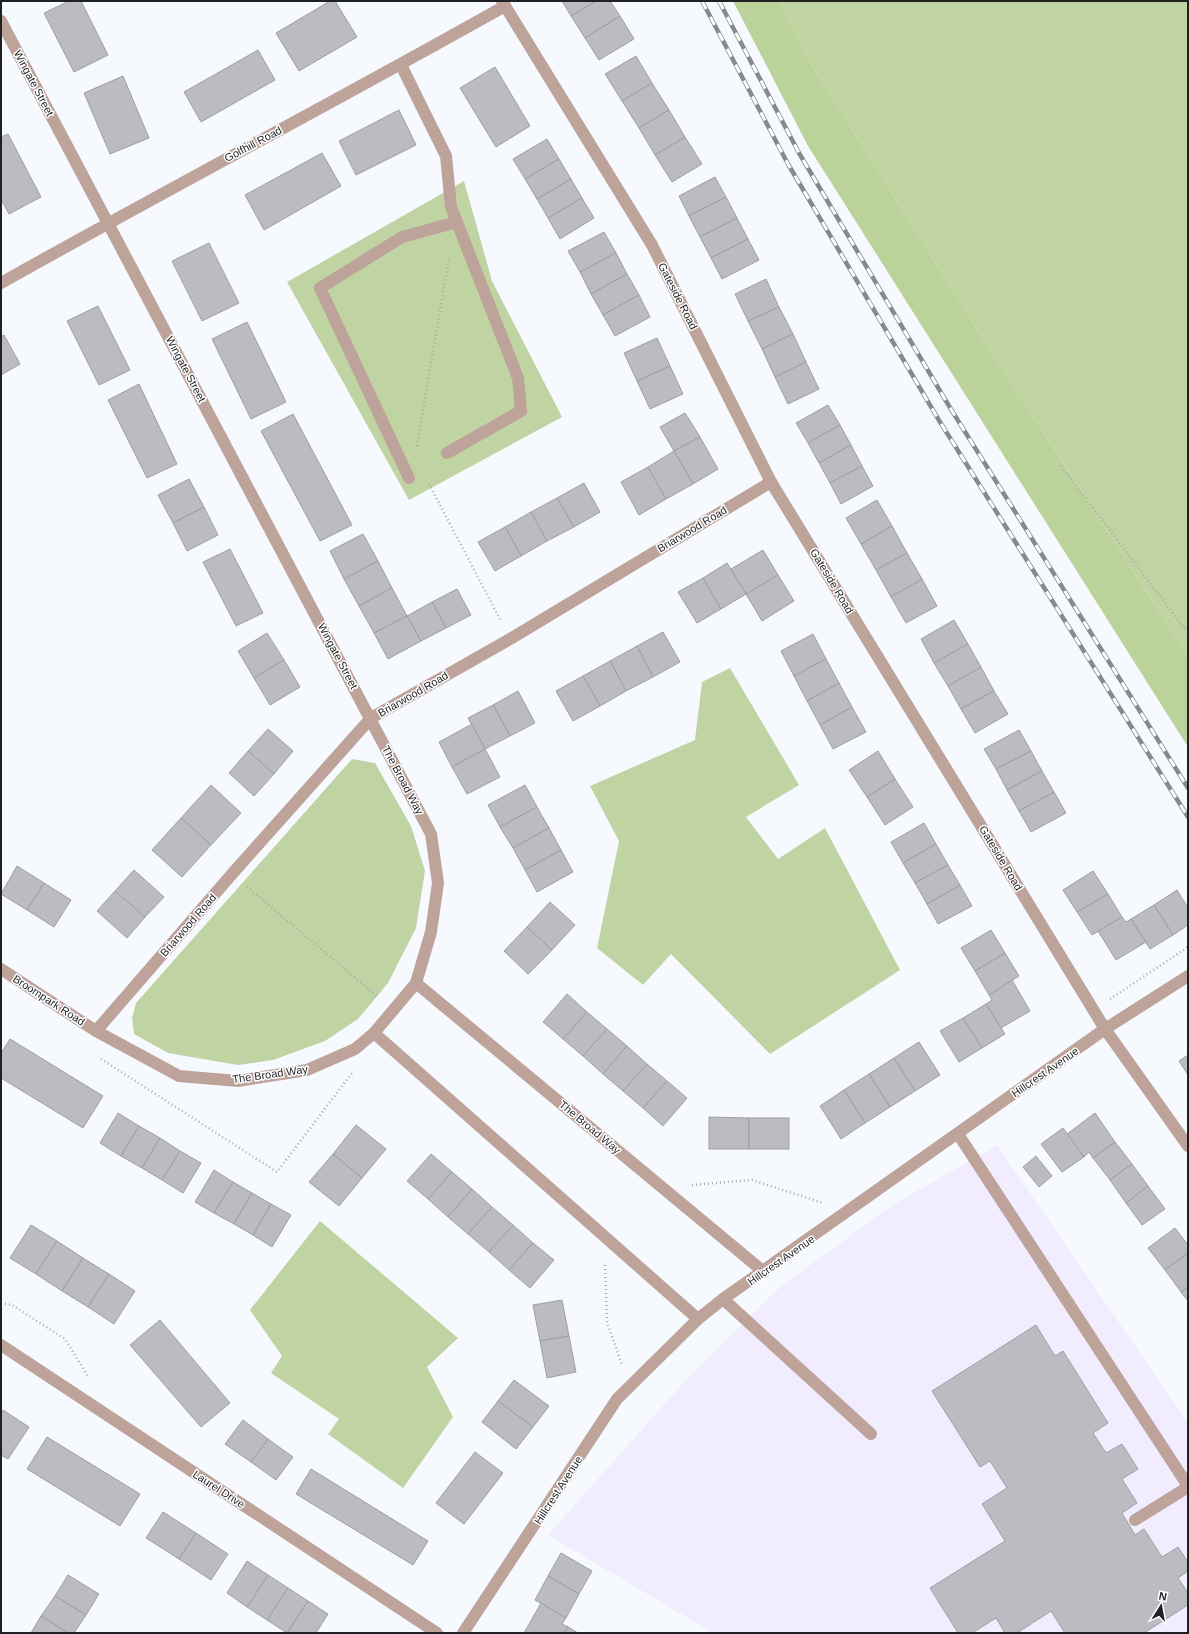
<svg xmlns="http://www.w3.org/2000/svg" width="1189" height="1634" font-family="Helvetica,sans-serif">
	<rect width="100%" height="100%" fill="#f6faff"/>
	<path fill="#f1edff" d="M 997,1145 L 1188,1423 L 1188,1633 L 713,1633 L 548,1535 L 693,1372 L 779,1288 L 891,1206 Z"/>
	<g fill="#c0d3a3">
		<path d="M 779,1 L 1188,1 L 1188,656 L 995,358 L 810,62 Z"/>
		<path d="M 464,181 L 492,281 L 562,417 L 409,500 L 287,282 Z"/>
		<path d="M 730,668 L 799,785 L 746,817 L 778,859 L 825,828 L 900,970 L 770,1054 L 671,954 L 643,985 L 597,948 L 619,841 L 590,786 L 695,740 L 702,682 Z"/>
		<path d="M 352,759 L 375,763 L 411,826 L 425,871 L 416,928 L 388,983 L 358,1019 L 325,1041 L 273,1060 L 238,1065 L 168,1053 L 134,1034 L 132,1018 L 136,1003 Z"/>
		<path d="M 320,1221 L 458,1338 L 427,1367 L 453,1417 L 403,1488 L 328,1434 L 339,1419 L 271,1373 L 282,1356 L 250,1310 Z"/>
	</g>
	<path fill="#bcd29b" d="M 733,1 L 779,1 L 810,62 L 995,358 L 1188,656 L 1188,747 L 808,146 Z"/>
	<g fill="#bcbbc1" stroke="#9f9ea4">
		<path d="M 69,1 L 81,1 L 108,55 L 74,72 L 44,13 Z"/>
		<path d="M 330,1 L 335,1 L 357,37 L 299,71 L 276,33 Z"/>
		<path d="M 562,1 L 596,1 L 571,16 Z"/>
		<path d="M 596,1 L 610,1 L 620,16 L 585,38 L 571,16 Z"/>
		<path d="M 620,16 L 634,39 L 599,60 L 585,38 Z"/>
		<path d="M 258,50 L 275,80 L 201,122 L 184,92 Z"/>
		<path d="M 636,56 L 652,83 L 622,101 L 605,74 Z"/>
		<path d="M 495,67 L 530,126 L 496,147 L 460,88 Z"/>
		<path d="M 123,76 L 149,138 L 110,154 L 84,93 Z"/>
		<path d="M 652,83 L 669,110 L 639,128 L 622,101 Z"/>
		<path d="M 399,110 L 416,145 L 356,175 L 339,141 Z"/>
		<path d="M 669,110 L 685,137 L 655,155 L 639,128 Z"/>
		<path d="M 8,134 L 41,197 L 9,214 L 1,199 L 1,137 Z"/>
		<path d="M 685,137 L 702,164 L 672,182 L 655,155 Z"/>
		<path d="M 547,139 L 559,159 L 525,179 L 513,159 Z"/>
		<path d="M 322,153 L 341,186 L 264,230 L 245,195 Z"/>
		<path d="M 559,159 L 571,179 L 537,199 L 525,179 Z"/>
		<path d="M 715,177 L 726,197 L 689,216 L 679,196 Z"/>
		<path d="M 571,179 L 582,198 L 548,218 L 537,199 Z"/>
		<path d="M 726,197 L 737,218 L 700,237 L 689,216 Z"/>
		<path d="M 582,198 L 594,218 L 560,239 L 548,218 Z"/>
		<path d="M 737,218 L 748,239 L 711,258 L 700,237 Z"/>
		<path d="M 604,232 L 616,253 L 580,272 L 568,251 Z"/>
		<path d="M 748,239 L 759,260 L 722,279 L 711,258 Z"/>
		<path d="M 209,243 L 239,303 L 202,321 L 172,261 Z"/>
		<path d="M 616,253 L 627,274 L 591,294 L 580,272 Z"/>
		<path d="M 627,274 L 639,295 L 603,315 L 591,294 Z"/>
		<path d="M 766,279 L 779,307 L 748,321 L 735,294 Z"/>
		<path d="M 639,295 L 650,317 L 615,336 L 603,315 Z"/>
		<path d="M 98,306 L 130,370 L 99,385 L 67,321 Z"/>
		<path d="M 779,307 L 793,334 L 762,349 L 748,321 Z"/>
		<path d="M 247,322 L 286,402 L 251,419 L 212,339 Z"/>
		<path d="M 793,334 L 806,362 L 775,377 L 762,349 Z"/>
		<path d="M 4,335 L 20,364 L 1,375 L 1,337 Z"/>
		<path d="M 657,338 L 670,366 L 637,381 L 624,353 Z"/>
		<path d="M 806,362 L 819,389 L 788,404 L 775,377 Z"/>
		<path d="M 670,366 L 683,394 L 650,409 L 637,381 Z"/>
		<path d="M 139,384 L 177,464 L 147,478 L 108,400 Z"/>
		<path d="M 828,405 L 840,425 L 808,443 L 796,423 Z"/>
		<path d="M 685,413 L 700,437 L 674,451 L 660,427 Z"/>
		<path d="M 293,414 L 352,525 L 320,541 L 261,431 Z"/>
		<path d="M 840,425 L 851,445 L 819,463 L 808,443 Z"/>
		<path d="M 700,437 L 718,469 L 693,484 L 674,451 Z"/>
		<path d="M 851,445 L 862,466 L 830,483 L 819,463 Z"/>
		<path d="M 674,451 L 693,484 L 666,499 L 648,467 Z"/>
		<path d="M 862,466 L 873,486 L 841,504 L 830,483 Z"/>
		<path d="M 648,467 L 666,499 L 639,515 L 621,482 Z"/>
		<path d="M 189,479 L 204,507 L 173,523 L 158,495 Z"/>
		<path d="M 584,483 L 600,512 L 574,527 L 557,498 Z"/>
		<path d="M 557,498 L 574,527 L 547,541 L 531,512 Z"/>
		<path d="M 877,500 L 892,526 L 861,544 L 846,518 Z"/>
		<path d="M 204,507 L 218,535 L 187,551 L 173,523 Z"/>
		<path d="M 531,512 L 547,541 L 521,556 L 505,527 Z"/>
		<path d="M 892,526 L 907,553 L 876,570 L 861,544 Z"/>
		<path d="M 505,527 L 521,556 L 495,571 L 478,542 Z"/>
		<path d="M 363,534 L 378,561 L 344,579 L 330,551 Z"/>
		<path d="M 230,549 L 263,613 L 236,626 L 203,562 Z"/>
		<path d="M 763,550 L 778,575 L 746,594 L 731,569 Z"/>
		<path d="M 907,553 L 922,579 L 891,597 L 876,570 Z"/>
		<path d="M 378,561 L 392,588 L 359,606 L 344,579 Z"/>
		<path d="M 727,563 L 746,594 L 721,609 L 703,578 Z"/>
		<path d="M 778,575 L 794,601 L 762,621 L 746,594 Z"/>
		<path d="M 703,578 L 721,609 L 697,623 L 678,592 Z"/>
		<path d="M 922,579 L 937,606 L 906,623 L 891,597 Z"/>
		<path d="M 392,588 L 407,616 L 374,633 L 359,606 Z"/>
		<path d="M 457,589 L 471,615 L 446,628 L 432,602 Z"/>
		<path d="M 432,602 L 446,628 L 421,641 L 407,616 Z"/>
		<path d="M 407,616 L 421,641 L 388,659 L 374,633 Z"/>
		<path d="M 954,620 L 968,644 L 934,663 L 921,639 Z"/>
		<path d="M 663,632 L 680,662 L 653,677 L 637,646 Z"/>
		<path d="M 267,633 L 284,660 L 254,678 L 238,651 Z"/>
		<path d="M 813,634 L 826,659 L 794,676 L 781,651 Z"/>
		<path d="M 968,644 L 981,667 L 948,686 L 934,663 Z"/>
		<path d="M 637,646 L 653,677 L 626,691 L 610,661 Z"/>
		<path d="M 826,659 L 839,683 L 807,701 L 794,676 Z"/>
		<path d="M 284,660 L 300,687 L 270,705 L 254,678 Z"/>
		<path d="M 610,661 L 626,691 L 600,706 L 583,676 Z"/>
		<path d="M 981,667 L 994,691 L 961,709 L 948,686 Z"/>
		<path d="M 583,676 L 600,706 L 573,721 L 556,691 Z"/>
		<path d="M 839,683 L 852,707 L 820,725 L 807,701 Z"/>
		<path d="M 518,691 L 535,723 L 510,736 L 493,705 Z"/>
		<path d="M 994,691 L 1008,714 L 975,733 L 961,709 Z"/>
		<path d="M 493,705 L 510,736 L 485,749 L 468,718 Z"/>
		<path d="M 852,707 L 866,732 L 833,749 L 820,725 Z"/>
		<path d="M 472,724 L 485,749 L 452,767 L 439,742 Z"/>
		<path d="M 268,729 L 293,751 L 274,774 L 248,751 Z"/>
		<path d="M 1019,730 L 1031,751 L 996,769 L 984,749 Z"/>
		<path d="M 485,749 L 500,777 L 467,794 L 452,767 Z"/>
		<path d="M 248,751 L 274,774 L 254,796 L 229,773 Z"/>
		<path d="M 878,751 L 895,779 L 867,797 L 849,770 Z"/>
		<path d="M 1031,751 L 1042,771 L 1007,790 L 996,769 Z"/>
		<path d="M 1042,771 L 1054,792 L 1019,811 L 1007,790 Z"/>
		<path d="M 895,779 L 913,807 L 885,825 L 867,797 Z"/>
		<path d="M 211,785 L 241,813 L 211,845 L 181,818 Z"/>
		<path d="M 525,785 L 537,807 L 500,827 L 488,805 Z"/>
		<path d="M 1054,792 L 1066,813 L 1031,832 L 1019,811 Z"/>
		<path d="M 537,807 L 549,828 L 513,848 L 500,827 Z"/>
		<path d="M 181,818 L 211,845 L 182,877 L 152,850 Z"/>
		<path d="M 924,823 L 936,844 L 903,863 L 891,842 Z"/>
		<path d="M 549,828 L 561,850 L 525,870 L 513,848 Z"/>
		<path d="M 936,844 L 948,865 L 915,883 L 903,863 Z"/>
		<path d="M 561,850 L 573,872 L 537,892 L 525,870 Z"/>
		<path d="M 948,865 L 960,885 L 927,904 L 915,883 Z"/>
		<path d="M 17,866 L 44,883 L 27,910 L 1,894 Z"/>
		<path d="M 134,870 L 164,897 L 145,917 L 115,891 Z"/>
		<path d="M 1093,871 L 1108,894 L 1077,912 L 1063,890 Z"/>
		<path d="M 44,883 L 71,900 L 54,927 L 27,910 Z"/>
		<path d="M 960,885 L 972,906 L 938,924 L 927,904 Z"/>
		<path d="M 1177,890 L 1188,908 L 1188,925 L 1173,935 L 1154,905 Z"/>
		<path d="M 115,891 L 145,917 L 127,938 L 97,911 Z"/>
		<path d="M 1108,894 L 1122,917 L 1092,935 L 1077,912 Z"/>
		<path d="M 550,902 L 575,925 L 552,950 L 527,927 Z"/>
		<path d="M 1154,905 L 1173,935 L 1150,949 L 1131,919 Z"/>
		<path d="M 1122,917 L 1126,922 L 1131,919 L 1146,942 L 1116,960 L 1098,931 Z"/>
		<path d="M 527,927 L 552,950 L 528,974 L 504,951 Z"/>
		<path d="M 991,930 L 1005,953 L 975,971 L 961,948 Z"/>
		<path d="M 1005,953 L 1019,976 L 989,995 L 975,971 Z"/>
		<path d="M 1012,980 L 1030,1011 L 1001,1028 L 986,1004 L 992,1000 L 989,995 Z"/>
		<path d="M 567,994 L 587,1012 L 563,1039 L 543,1022 Z"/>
		<path d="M 986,1004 L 1005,1034 L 982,1048 L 963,1018 Z"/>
		<path d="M 587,1012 L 607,1029 L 583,1056 L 563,1039 Z"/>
		<path d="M 963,1018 L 982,1048 L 959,1062 L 940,1031 Z"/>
		<path d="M 607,1029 L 627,1046 L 603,1074 L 583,1056 Z"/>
		<path d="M 10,1039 L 103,1096 L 83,1128 L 1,1078 L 1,1053 Z"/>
		<path d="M 919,1042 L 940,1075 L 915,1091 L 894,1058 Z"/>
		<path d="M 627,1046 L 647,1064 L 623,1091 L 603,1074 Z"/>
		<path d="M 1188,1055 L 1188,1075 L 1179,1061 Z"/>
		<path d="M 894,1058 L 915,1091 L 890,1107 L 869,1074 Z"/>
		<path d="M 647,1064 L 667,1081 L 643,1108 L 623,1091 Z"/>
		<path d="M 869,1074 L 890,1107 L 865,1123 L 844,1090 Z"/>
		<path d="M 667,1081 L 687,1098 L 663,1126 L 643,1108 Z"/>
		<path d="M 844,1090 L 865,1123 L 841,1139 L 820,1106 Z"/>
		<path d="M 118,1113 L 139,1126 L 121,1156 L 100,1143 Z"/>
		<path d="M 1095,1113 L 1115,1142 L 1093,1158 L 1089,1152 L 1084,1157 L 1067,1134 Z"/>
		<path d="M 709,1117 L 749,1118 L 749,1149 L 709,1149 Z"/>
		<rect x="749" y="1118" width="40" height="31"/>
		<path d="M 356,1125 L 386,1149 L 362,1178 L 333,1154 Z"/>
		<path d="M 139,1126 L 160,1138 L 142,1168 L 121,1156 Z"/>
		<path d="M 1063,1128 L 1084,1157 L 1062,1172 L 1041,1144 Z"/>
		<path d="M 160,1138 L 180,1151 L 162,1180 L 142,1168 Z"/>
		<path d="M 1115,1142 L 1132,1164 L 1110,1180 L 1093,1158 Z"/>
		<path d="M 180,1151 L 201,1163 L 183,1193 L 162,1180 Z"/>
		<path d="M 333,1154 L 362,1178 L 339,1206 L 309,1182 Z"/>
		<path d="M 431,1154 L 452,1172 L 428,1199 L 407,1181 Z"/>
		<path d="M 1036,1156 L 1052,1176 L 1039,1187 L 1023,1167 Z"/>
		<path d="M 1132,1164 L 1148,1186 L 1126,1203 L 1110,1180 Z"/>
		<path d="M 214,1170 L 233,1182 L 214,1213 L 195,1202 Z"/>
		<path d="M 452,1172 L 472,1189 L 448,1217 L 428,1199 Z"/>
		<path d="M 233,1182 L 252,1193 L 234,1224 L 214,1213 Z"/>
		<path d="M 1148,1186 L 1165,1209 L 1142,1225 L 1126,1203 Z"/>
		<path d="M 472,1189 L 492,1207 L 468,1234 L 448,1217 Z"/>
		<path d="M 252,1193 L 271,1204 L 253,1235 L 234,1224 Z"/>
		<path d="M 271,1204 L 291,1215 L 272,1247 L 253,1235 Z"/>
		<path d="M 492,1207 L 513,1225 L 489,1252 L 468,1234 Z"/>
		<path d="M 31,1225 L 57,1241 L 36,1274 L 10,1258 Z"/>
		<path d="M 513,1225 L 533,1243 L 509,1270 L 489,1252 Z"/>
		<path d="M 1175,1228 L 1188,1245 L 1188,1253 L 1165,1270 L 1148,1248 Z"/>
		<path d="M 57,1241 L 83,1258 L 62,1291 L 36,1274 Z"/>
		<path d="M 533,1243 L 554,1260 L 530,1288 L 509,1270 Z"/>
		<path d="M 1188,1253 L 1188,1287 L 1181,1292 L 1165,1270 Z"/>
		<path d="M 83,1258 L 109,1274 L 88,1307 L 62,1291 Z"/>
		<path d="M 109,1274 L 135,1291 L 114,1324 L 88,1307 Z"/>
		<path d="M 1188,1287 L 1188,1301 L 1181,1292 Z"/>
		<path d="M 562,1300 L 569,1336 L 540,1341 L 533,1305 Z"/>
		<path d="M 160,1320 L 230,1403 L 201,1427 L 130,1345 Z"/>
		<path d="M 1036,1325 L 1055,1356 L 1063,1351 L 1108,1423 L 1093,1433 L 1106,1453 L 1122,1444 L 1138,1469 L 1122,1479 L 1137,1503 L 1122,1513 L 1135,1535 L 1144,1529 L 1162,1557 L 1178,1547 L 1188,1562 L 1188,1571 L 1178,1578 L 1188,1593 L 1188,1605 L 1144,1633 L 1065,1633 L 1051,1611 L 1017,1633 L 1005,1633 L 996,1618 L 972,1633 L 958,1633 L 930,1588 L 1005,1541 L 982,1504 L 1007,1488 L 990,1461 L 980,1467 L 932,1391 Z"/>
		<path d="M 569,1336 L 576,1372 L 547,1378 L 540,1341 Z"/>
		<path d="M 514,1380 L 549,1406 L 533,1427 L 498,1401 Z"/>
		<path d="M 498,1401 L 533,1427 L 516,1449 L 482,1422 Z"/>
		<path d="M 3,1410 L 29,1427 L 8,1459 L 1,1455 L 1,1414 Z"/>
		<path d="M 243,1420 L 268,1439 L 251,1462 L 225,1444 Z"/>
		<path d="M 47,1437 L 140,1494 L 120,1526 L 27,1469 Z"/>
		<path d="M 268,1439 L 293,1457 L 276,1480 L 251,1462 Z"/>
		<path d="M 475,1452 L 503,1473 L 464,1524 L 436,1503 Z"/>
		<path d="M 311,1469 L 428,1541 L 413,1565 L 296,1494 Z"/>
		<path d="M 163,1512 L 196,1533 L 179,1559 L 146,1538 Z"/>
		<path d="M 196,1533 L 228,1554 L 211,1580 L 179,1559 Z"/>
		<path d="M 561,1553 L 592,1571 L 579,1594 L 548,1576 Z"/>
		<path d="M 247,1561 L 268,1575 L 247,1607 L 227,1593 Z"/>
		<path d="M 68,1575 L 99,1594 L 86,1615 L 55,1596 Z"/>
		<path d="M 268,1575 L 288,1588 L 267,1620 L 247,1607 Z"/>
		<path d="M 548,1576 L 579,1594 L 566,1618 L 535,1600 Z"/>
		<path d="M 288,1588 L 308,1601 L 287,1633 L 267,1620 Z"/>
		<path d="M 55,1596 L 86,1615 L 74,1633 L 68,1633 L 41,1616 Z"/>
		<path d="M 308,1601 L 328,1614 L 316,1633 L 287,1633 Z"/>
		<path d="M 541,1603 L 566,1618 L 562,1624 L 568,1627 L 564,1633 L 524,1633 Z"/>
		<path d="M 41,1616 L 68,1633 L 31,1633 Z"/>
		<path d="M 568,1627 L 578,1633 L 564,1633 Z"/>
	</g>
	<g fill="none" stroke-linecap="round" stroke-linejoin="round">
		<g stroke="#a7abaf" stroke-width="2.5" stroke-dasharray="1 3" stroke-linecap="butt">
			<path d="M 417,446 L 449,259"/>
			<path d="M 1061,466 L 1188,633"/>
			<path d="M 429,484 L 501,621"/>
			<path d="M 247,887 L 378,997"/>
			<path d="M 1110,999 L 1188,947"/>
			<path d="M 101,1059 L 277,1172 L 352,1073"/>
			<path d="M 692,1185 L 752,1180 L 823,1203"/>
			<path d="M 605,1265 L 607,1322 L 622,1365"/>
			<path d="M 1,1303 L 12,1305 L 65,1339 L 88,1376"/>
		</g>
		<g stroke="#bea39a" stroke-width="12">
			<path d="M 502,1 L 652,245 L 771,482 L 1105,1029 L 1188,1146"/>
			<path d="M 1,21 L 431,834 L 438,883 L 431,932 L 416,983 L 374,1033 L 355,1049 L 307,1070 L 238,1081 L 179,1076 L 96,1031 L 1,969"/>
			<path d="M 401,65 L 446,156 L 451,207 L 518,378 L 521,411 L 447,453"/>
			<path d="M 1,283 C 168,189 338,100 505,6"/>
			<path d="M 409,478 L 320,288 L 402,237 L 457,222"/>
			<path d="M 416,983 L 764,1272"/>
			<path d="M 96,1031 L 232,874 L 371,718 L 510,639 L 771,482"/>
			<path d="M 374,1033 L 698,1319"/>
			<path d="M 958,1134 L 1188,1486"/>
			<path d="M 723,1299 L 871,1434"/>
			<path d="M 1,1345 L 437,1633"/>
			<path d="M 1135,1520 L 1188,1487"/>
			<path d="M 463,1633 L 617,1399 L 698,1319 L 723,1299 L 1105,1029 L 1188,976"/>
		</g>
		<defs>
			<g id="rail">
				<path d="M 702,1 L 788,164 L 940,422 L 1188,817"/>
				<path d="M 719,1 L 799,153 L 952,411 L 1188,788"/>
			</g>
		</defs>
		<use href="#rail" stroke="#87898d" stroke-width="4.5"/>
		<use href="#rail" stroke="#fff" stroke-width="3" stroke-dasharray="9" stroke-linecap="butt"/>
	</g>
	<g text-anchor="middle" stroke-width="3" stroke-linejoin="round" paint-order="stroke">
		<g font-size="11" fill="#1f2123" stroke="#fff">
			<text transform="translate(34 83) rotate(62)" y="4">Wingate Street</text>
			<text transform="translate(253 144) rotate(-28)" y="4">Golfhill Road</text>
			<text transform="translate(678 296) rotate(63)" y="4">Gateside Road</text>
			<text transform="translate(186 369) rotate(62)" y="4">Wingate Street</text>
			<text transform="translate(692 529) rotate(-31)" y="4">Briarwood Road</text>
			<text transform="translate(832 581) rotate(59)" y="4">Gateside Road</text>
			<text transform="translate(338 656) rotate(62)" y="4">Wingate Street</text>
			<text transform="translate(413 694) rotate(-30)" y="4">Briarwood Road</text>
			<text transform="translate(403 780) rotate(62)" y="4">The Broad Way</text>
			<text transform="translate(1001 858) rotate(59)" y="4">Gateside Road</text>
			<text transform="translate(188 925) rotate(-49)" y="4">Briarwood Road</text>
			<text transform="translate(49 1000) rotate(33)" y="4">Broompark Road</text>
			<text transform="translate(1045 1072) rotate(-35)" y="4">Hillcrest Avenue</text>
			<text transform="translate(270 1074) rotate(-8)" y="4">The Broad Way</text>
			<text transform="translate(590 1127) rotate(40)" y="4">The Broad Way</text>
			<text transform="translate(781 1260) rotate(-35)" y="4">Hillcrest Avenue</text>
			<text transform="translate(219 1489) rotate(33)" y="4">Laurel Drive</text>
			<text transform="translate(558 1490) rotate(-57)" y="4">Hillcrest Avenue</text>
		</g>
	</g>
	<rect width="1189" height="1634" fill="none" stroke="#1f2123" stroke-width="4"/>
	<g transform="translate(1161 1606) rotate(11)" stroke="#ffffff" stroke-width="3" paint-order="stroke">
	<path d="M0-3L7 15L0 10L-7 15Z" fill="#1f2123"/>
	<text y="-6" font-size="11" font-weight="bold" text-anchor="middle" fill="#1f2123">N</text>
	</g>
</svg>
